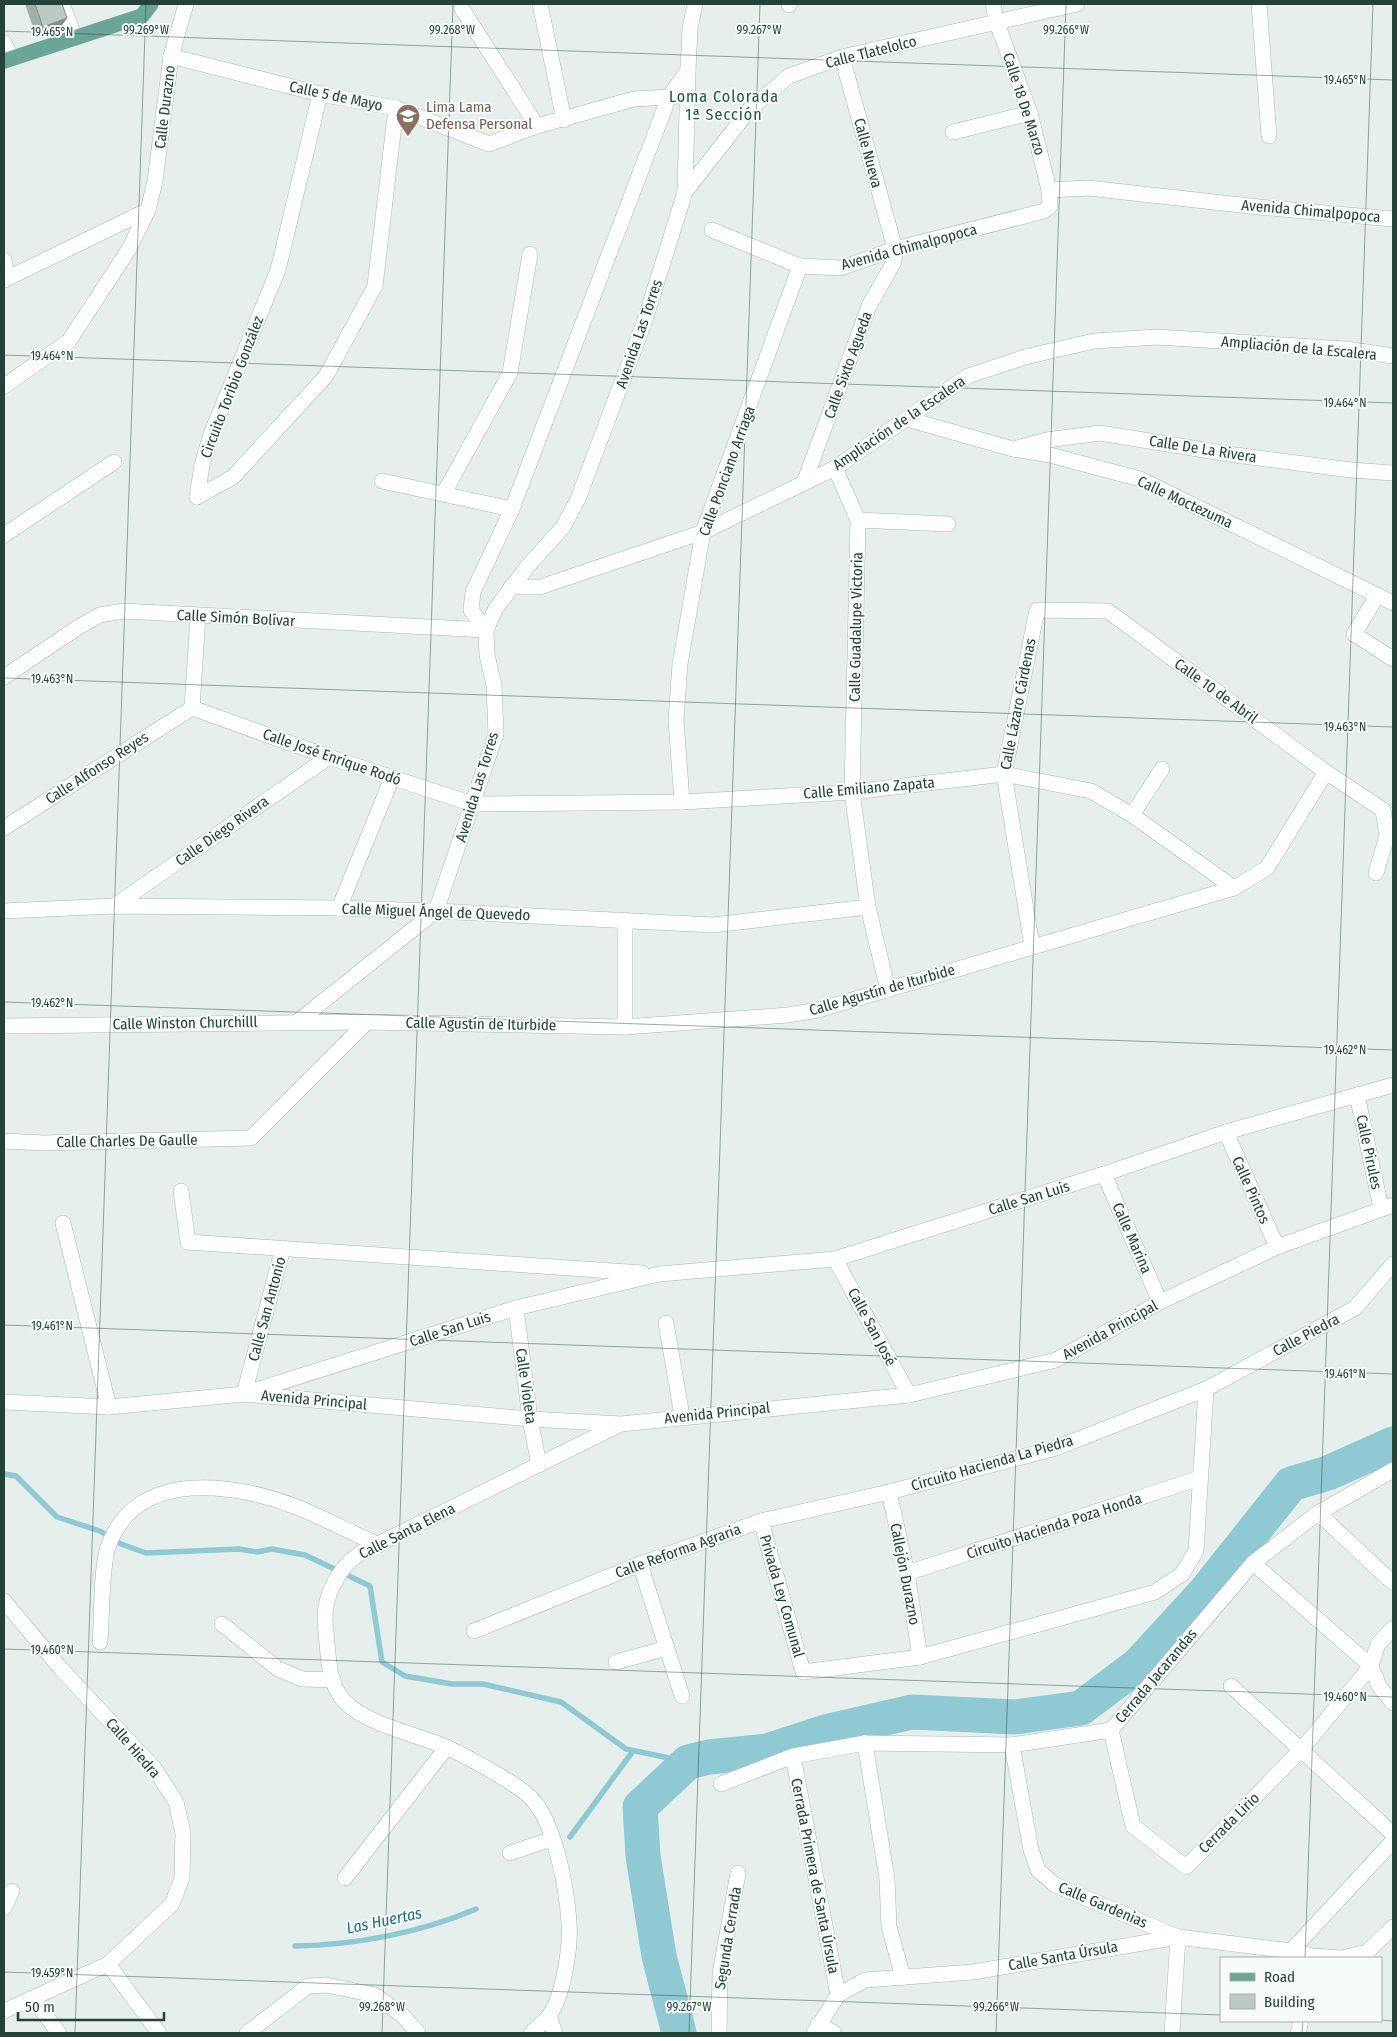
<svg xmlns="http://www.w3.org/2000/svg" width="1397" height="2037" font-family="'Fira Sans Condensed',sans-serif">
	<rect width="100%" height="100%" fill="#e6efeb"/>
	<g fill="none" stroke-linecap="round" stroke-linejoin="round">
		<g stroke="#8ec9d4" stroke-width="5.5">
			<path d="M 4,1474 L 16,1476 L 57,1517 L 100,1531 L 121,1544 L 146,1553 L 239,1549 L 257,1552 L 272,1549 L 305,1555 L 370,1586 L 382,1662 L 405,1676 L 452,1684 L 483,1684 L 561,1702 L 626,1749 L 688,1762"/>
			<path d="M 570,1837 L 633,1751"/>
			<path d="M 295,1946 C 355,1945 420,1933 476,1909"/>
		</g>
		<path stroke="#8ec9d4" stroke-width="35" d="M 679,2033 L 659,1956 L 643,1856 L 640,1807 L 688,1762 L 709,1757 L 767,1751 L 829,1731 L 912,1712 L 1015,1717 L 1081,1708 L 1138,1665 L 1206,1591 L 1291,1484 L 1328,1473 L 1393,1444"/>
		<defs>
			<g id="minor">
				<path d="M 62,4 L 75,38"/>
				<path d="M 540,4 L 564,120"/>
				<path d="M 1259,4 L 1269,136"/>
				<path d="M 789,5 L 790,4"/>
				<path d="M 462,9 L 537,126"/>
				<path d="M 4,43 L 12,58"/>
				<path d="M 171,56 L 320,94 L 396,108 L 489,144 L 537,126 L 634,99 L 669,97 L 688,70"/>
				<path d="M 953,132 L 1030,113"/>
				<path d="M 1049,190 L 1088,188 L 1259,207 L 1393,219"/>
				<path d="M 685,192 L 750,109 L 789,76 L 842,57 L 1077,4"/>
				<path d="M 712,230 L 800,266 L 841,268 L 895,249 L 1044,211 L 1050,206 L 1049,190 L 1030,113 L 997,23 L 993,4"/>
				<path d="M 4,260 L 7,278"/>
				<path d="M 4,280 L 148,210"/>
				<path d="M 4,386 L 69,341 L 129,249 L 148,210 L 155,181 L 171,56 L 186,4"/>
				<path d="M 907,419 L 1013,449 L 1050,455 L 1140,479 L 1393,603"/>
				<path d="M 1020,447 L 1047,440 L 1100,433 L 1235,455 L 1351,470 L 1393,473"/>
				<path d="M 835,468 L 858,520 L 852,792 L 868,907 L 888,990"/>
				<path d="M 382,481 L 512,509"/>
				<path d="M 804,483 L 869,306 L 894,262 L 895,249 L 842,57"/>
				<path d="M 444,493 L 510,373 L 530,254"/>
				<path d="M 197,497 L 233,477 L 326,376 L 375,286 L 396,108"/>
				<path d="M 197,497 L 202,465 L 211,434 L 278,270 L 320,94"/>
				<path d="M 858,520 L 948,524"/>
				<path d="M 4,535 L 114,462"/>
				<path d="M 511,587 L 540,587 L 703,532 L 835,468 L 968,376 L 1025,357 L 1094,341 L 1157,337 L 1346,349 L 1393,356"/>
				<path d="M 1377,596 L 1354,634 L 1393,659"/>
				<path d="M 486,630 L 471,610 L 473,592 L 512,509 L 669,97"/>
				<path d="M 4,677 L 80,626 L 100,615 L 123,611 L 486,630"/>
				<path d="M 192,708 L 329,757 L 473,804 L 682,802 L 852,792 L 1004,774 L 1091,791 L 1132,815 L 1234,888"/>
				<path d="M 192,708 L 198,616"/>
				<path d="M 682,802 L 676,720 L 680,664 L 703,532 L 800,266"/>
				<path d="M 1132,815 L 1162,769"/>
				<path d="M 4,828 L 192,708"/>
				<path d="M 114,906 L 329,757"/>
				<path d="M 339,908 L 392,778"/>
				<path d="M 4,911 L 114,906 L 339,908 L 436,911 L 713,925 L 868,907"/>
				<path d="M 1032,946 L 1004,774 L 1037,610 L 1108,611 L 1326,772 L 1383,810 L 1387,836 L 1376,873"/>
				<path d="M 297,1022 L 436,911 L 496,734 L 494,685 L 487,655 L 486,630 L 496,608 L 528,566 L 563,527 L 578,499 L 644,323 L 685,192 L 688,70 L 690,28 L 695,4"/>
				<path d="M 4,1026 L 367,1022 L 625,1027 L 788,1015 L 818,1010 L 1234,888 L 1267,868 L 1326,772"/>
				<path d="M 625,1027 L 625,920"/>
				<path d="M 1357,1095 L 1381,1208"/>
				<path d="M 1226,1132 L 1277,1247"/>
				<path d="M 4,1141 L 43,1143 L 251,1138 L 367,1022"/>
				<path d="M 1104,1174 L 1160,1302"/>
				<path d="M 181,1191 L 188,1242 L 642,1273"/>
				<path d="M 63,1223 L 109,1407"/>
				<path d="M 835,1259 L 909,1395"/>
				<path d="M 516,1308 L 530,1419 L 539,1465"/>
				<path d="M 666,1323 L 682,1416"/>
				<path d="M 250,1392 L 516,1308 L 659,1274 L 835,1259 L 1104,1174 L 1226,1132 L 1393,1085"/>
				<path d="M 244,1394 L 283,1248"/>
				<path d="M 4,1402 L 109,1407 L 244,1394 L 530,1419 L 621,1424 L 909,1395 L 1056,1360 L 1160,1302 L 1277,1247 L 1393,1205"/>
				<path d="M 889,1492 L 907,1573 L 920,1657"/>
				<path d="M 1318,1513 L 1393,1583"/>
				<path d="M 761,1521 L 803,1672 L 920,1657 L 1155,1592 L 1182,1574 L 1196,1551 L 1206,1389"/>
				<path d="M 1253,1563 L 1371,1666 L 1379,1686 L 1393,1703"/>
				<path d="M 640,1564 L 682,1696"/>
				<path d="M 907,1573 L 1200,1478"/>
				<path d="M 4,1601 L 62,1670 L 154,1768 L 176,1802 L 183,1833 L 182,1878 L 172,1904 L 108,1964 L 4,2011"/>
				<path d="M 222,1624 L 278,1669 L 302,1679 L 333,1680"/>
				<path d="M 474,1631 L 640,1564 L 761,1521 L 889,1492 L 1056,1448 L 1206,1389 L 1355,1308 L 1393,1264"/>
				<path d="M 100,1642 C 102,1618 101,1568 108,1547 C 136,1467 237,1483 299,1508 C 326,1519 352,1533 379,1545"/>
				<path d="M 616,1662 L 667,1648"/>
				<path d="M 1231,1686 L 1393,1834"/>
				<path d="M 1111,1730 L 1133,1826 L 1186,1867 L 1301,1750 L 1371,1666 L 1378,1644 L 1393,1628"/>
				<path d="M 865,1743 L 887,1879 L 889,1927 L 903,1977"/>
				<path d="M 1012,1745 L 1031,1850 L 1038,1870 L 1055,1885 L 1178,1937 L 1172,2033"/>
				<path d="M 793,1756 L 838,1995"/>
				<path d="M 721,1784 L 793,1756 L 865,1743 L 1012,1745 L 1111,1730 L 1253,1563 L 1318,1513 L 1393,1470"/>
				<path d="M 510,1853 L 552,1839"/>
				<path d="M 345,1878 L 447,1747"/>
				<path d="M 4,1908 L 12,1891"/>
				<path d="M 1291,1951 L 1393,1841"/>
				<path d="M 108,1964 L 159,2033"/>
				<path d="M 33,1999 L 59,2033"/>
				<path d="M 549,2016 L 555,2033"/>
				<path d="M 818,2024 L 834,2033"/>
				<path d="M 247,2033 L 308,1986 L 326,1985 L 375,1995 L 403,2016 L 418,2033"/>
				<path d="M 531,2033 C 537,2028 543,2023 548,2017 C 563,1999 571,1946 569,1923 C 567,1889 555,1822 531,1798 C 516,1783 466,1756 446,1747 C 417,1734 356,1723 339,1694 C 328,1677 328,1651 326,1632 C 321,1601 335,1571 360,1553 L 619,1425"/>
				<path d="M 719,2033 L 720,1974 L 738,1873"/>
				<path d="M 814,2033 L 838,1995 L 865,1980 L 973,1972 L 1178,1937 L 1291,1951 L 1313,1956 L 1341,1958 L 1367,1952 L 1393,1927"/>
				<path d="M 1298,2033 L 1301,2021"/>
			</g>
			<path id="major" d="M 4,61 L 142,16 L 151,4"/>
		</defs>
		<use href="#minor" stroke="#a8b8b2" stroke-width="16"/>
		<use href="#major" stroke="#c2cac8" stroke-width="16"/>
		<use href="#minor" stroke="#fff" stroke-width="15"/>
		<use href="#major" stroke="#6aa596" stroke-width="15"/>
	</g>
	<path fill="#a1aea9" d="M 25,4 L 62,4 L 67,18 L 60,28 L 36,36 Z"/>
	<path fill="#838d89" d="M 67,18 L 60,28 L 36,36 L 43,27 Z"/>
	<path fill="#bbcac4" stroke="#838d89" d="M 35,4 L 62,4 L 67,18 L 43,27 Z"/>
	<path fill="none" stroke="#24423a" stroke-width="1" stroke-opacity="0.45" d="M 4,31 L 1393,80M 4,355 L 1393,403M 4,678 L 1393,727M 4,1002 L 1393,1050M 4,1325 L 1393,1374M 4,1649 L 1393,1697M 1305,1958 L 1373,4M 4,1972 L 1221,2015M 1381,2020 L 1393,2021M 75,2033 L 146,4M 382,2033 L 453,4M 689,2033 L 760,4M 996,2033 L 1066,4M 1302,2033 L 1303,2021"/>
	<defs>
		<symbol id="school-pin" viewBox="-11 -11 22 30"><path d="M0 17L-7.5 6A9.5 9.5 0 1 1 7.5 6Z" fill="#8d6e63" stroke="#f7fbf9"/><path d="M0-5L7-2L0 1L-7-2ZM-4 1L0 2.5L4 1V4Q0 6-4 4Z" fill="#fff"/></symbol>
	</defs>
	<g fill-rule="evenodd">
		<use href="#school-pin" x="394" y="102" width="28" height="38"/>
	</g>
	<g text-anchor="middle" stroke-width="4" stroke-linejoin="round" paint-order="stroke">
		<g font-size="15" fill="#24423a" stroke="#f7fbf9">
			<text transform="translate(871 52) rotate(-14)" y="5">Calle Tlatelolco</text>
			<text transform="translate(336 96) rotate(12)" y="5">Calle 5 de Mayo</text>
			<text transform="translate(1024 104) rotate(72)" y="5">Calle 18 De Marzo</text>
			<text transform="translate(165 107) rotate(-83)" y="5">Calle Durazno</text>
			<text transform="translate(868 153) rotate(75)" y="5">Calle Nueva</text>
			<text transform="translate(1311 211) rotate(5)" y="5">Avenida Chimalpopoca</text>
			<text transform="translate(909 247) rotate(-15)" y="5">Avenida Chimalpopoca</text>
			<text transform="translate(639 334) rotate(-71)" y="5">Avenida Las Torres</text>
			<text transform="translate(1299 348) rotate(5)" y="5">Ampliación de la Escalera</text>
			<text transform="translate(848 365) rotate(-70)" y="5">Calle Sixto Agueda</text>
			<text transform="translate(232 387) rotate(-69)" y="5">Circuito Toribio González</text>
			<text transform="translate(899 423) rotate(-34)" y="5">Ampliación de la Escalera</text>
			<text transform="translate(1203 449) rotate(9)" y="5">Calle De La Rivera</text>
			<text transform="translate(727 471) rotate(-70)" y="5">Calle Ponciano Arriaga</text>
			<text transform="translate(1185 502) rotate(25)" y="5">Calle Moctezuma</text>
			<text transform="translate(236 618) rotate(3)" y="5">Calle Simón Bolívar</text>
			<text transform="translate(856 627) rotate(-89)" y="5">Calle Guadalupe Victoria</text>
			<text transform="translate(1216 691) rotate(36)" y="5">Calle 10 de Abril</text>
			<text transform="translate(1018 704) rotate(-79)" y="5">Calle Lázaro Cárdenas</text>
			<text transform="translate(332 757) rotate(19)" y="5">Calle José Enrique Rodó</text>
			<text transform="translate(97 768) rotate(-33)" y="5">Calle Alfonso Reyes</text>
			<text transform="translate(477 787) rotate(-73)" y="5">Avenida Las Torres</text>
			<text transform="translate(869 788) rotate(-5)" y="5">Calle Emiliano Zapata</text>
			<text transform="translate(222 831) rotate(-35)" y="5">Calle Diego Rivera</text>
			<text transform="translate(436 912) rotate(2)" y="5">Calle Miguel Ángel de Quevedo</text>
			<text transform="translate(882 990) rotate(-16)" y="5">Calle Agustín de Iturbide</text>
			<text transform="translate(185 1023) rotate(-1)" y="5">Calle Winston Churchilll</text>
			<text transform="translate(481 1024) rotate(1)" y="5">Calle Agustín de Iturbide</text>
			<text transform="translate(127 1141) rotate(-1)" y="5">Calle Charles De Gaulle</text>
			<text transform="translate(1369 1152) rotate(78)" y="5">Calle Pirules</text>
			<text transform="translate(1251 1190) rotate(66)" y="5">Calle Pintos</text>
			<text transform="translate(1029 1198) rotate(-17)" y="5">Calle San Luis</text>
			<text transform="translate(1132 1238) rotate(66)" y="5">Calle Marina</text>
			<text transform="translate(267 1309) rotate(-75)" y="5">Calle San Antonio</text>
			<text transform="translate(872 1327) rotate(62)" y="5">Calle San José</text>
			<text transform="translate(450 1329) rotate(-18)" y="5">Calle San Luis</text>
			<text transform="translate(1110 1330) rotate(-29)" y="5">Avenida Principal</text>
			<text transform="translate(1306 1335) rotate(-28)" y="5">Calle Piedra</text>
			<text transform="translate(526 1386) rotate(82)" y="5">Calle Violeta</text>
			<text transform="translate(314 1400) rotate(5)" y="5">Avenida Principal</text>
			<text transform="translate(717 1413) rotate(-6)" y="5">Avenida Principal</text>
			<text transform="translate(992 1463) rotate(-16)" y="5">Circuito Hacienda La Piedra</text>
			<text transform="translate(1054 1526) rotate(-18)" y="5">Circuito Hacienda Poza Honda</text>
			<text transform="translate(407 1531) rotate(-27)" y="5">Calle Santa Elena</text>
			<text transform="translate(678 1551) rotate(-20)" y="5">Calle Reforma Agraria</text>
			<text transform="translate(905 1574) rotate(79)" y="5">Callejón Durazno</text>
			<text transform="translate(782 1596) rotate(74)" y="5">Privada Ley Comunal</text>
			<text transform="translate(1156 1676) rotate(-50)" y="5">Cerrada Jacarandas</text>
			<text transform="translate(133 1748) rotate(49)" y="5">Calle Hiedra</text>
			<text transform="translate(1229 1823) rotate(-45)" y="5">Cerrada Lirio</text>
			<text transform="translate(815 1876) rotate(79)" y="5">Cerrada Primera de Santa Úrsula</text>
			<text transform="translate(1103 1905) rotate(23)" y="5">Calle Gardenias</text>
			<text transform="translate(728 1938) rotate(-81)" y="5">Segunda Cerrada</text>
			<text transform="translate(1063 1956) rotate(-10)" y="5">Calle Santa Úrsula</text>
		</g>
		<g font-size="15" fill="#785e54" stroke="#f7fbf9" text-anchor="start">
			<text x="426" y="112">Lima Lama<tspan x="426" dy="17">Defensa Personal</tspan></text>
		</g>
		<g font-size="16" letter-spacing="1" fill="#1f5548" stroke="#f7fbf9">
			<text x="724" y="102">Loma Colorada<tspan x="724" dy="18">1ª Sección</tspan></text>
		</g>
		<g font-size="16" font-style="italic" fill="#1c6f80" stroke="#f7fbf9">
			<text transform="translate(384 1920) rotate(-12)" y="6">Las Huertas</text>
		</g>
	</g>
	<g font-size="12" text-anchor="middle" fill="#24423a" stroke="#f7fbf9" stroke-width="4" stroke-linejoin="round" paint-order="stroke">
		<text x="146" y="34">99.269°W</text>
		<text x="452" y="34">99.268°W</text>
		<text x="759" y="34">99.267°W</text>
		<text x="1066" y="34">99.266°W</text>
		<text x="52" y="36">19.465°N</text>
		<text x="1345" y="84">19.465°N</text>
		<text x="52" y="360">19.464°N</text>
		<text x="1345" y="407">19.464°N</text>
		<text x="52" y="683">19.463°N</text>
		<text x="1345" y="731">19.463°N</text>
		<text x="52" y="1007">19.462°N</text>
		<text x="1345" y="1054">19.462°N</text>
		<text x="52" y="1330">19.461°N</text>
		<text x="1345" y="1378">19.461°N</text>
		<text x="52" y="1654">19.460°N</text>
		<text x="1345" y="1701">19.460°N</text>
		<text x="52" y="1977">19.459°N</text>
		<text x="382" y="2011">99.268°W</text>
		<text x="689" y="2011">99.267°W</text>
		<text x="996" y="2011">99.266°W</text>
	</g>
	<rect width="1397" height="2037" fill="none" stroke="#24423a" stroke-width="10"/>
	<rect x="1220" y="1957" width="162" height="65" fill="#f7fbf9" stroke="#a3b1ad"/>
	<rect x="1230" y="1973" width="25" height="8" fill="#6aa596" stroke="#a3b1ad"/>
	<text x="1264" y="1982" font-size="15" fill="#24423a">Road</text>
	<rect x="1230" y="1994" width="25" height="15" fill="#bbcac4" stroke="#a3b1ad"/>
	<text x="1264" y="2007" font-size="15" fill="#24423a">Building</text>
	<path d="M18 2012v8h146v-8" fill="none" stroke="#24423a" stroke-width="2.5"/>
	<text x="25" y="2012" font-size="15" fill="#24423a" stroke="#f7fbf9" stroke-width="4" paint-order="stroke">50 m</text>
</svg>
